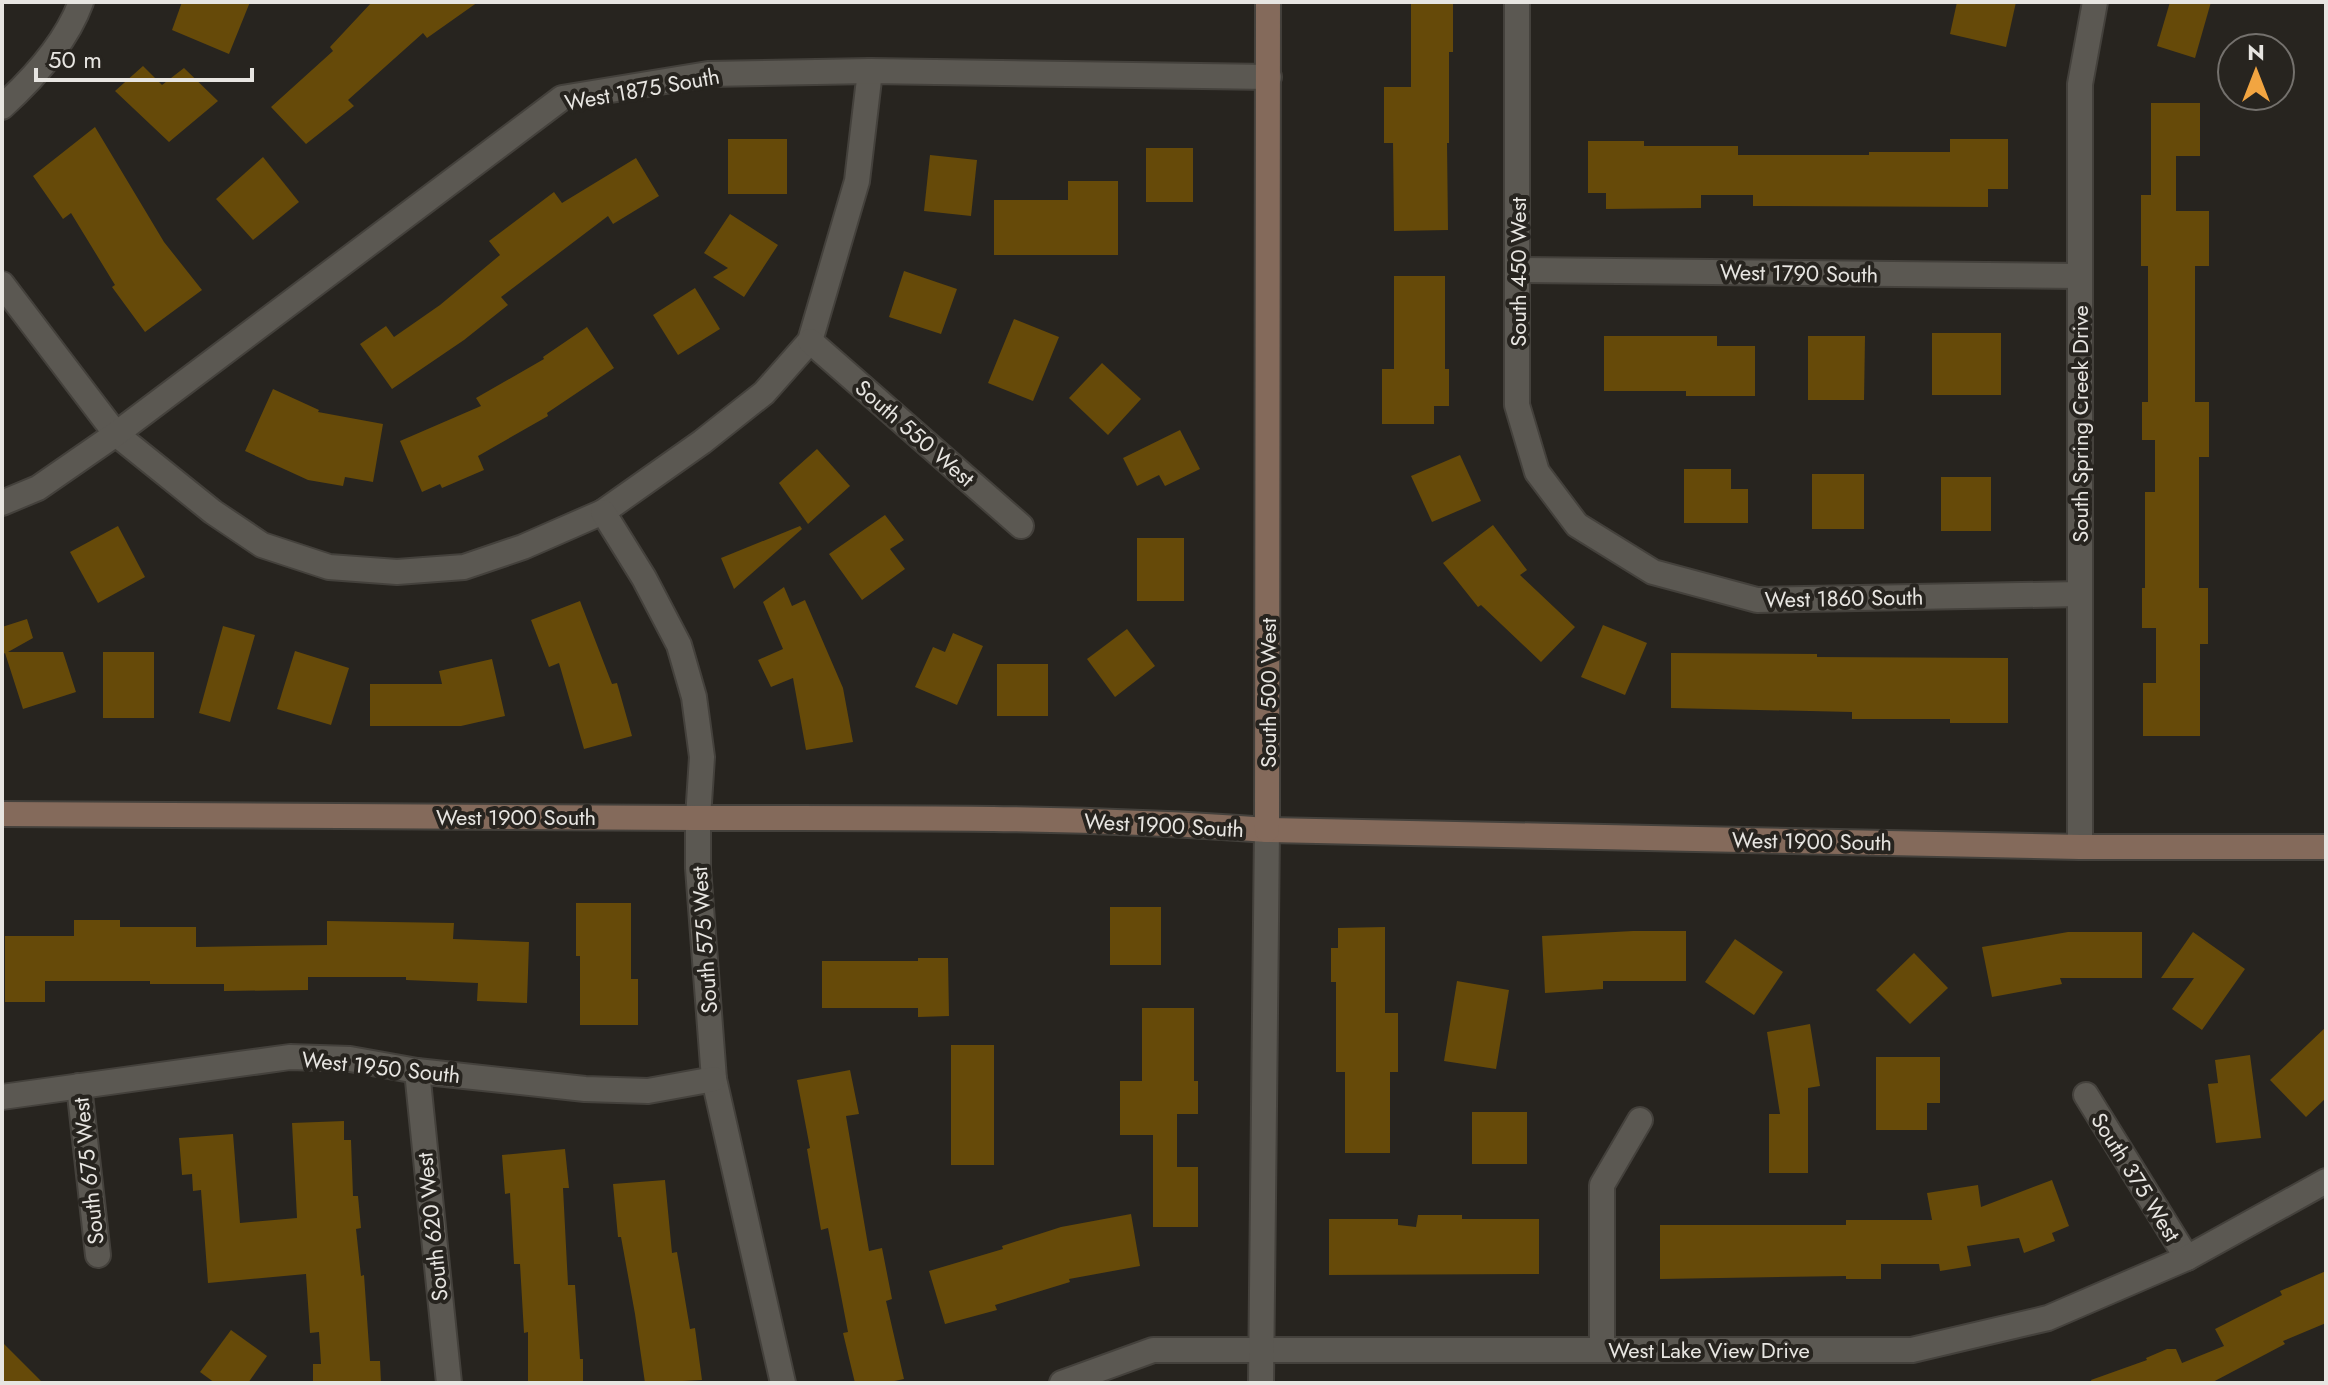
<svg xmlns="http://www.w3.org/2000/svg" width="2328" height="1385" font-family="Jost,sans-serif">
	<rect width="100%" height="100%" fill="#27241f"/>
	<g fill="#664a09">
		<path d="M 182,2 L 250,2 L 229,54 L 172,30 Z"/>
		<path d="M 372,2 L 478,2 L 427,38 L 423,33 L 348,100 L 354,106 L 306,144 L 271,107 L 333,51 L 330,47 Z"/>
		<path d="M 1411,2 L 1453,2 L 1453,52 L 1449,52 L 1449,143 L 1447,143 L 1448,230 L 1394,231 L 1393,143 L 1384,143 L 1384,87 L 1411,87 Z"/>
		<path d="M 1957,2 L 2016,2 L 2006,47 L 1950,34 Z"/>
		<path d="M 2170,2 L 2211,2 L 2195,58 L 2157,46 Z"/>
		<path d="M 143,66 L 162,85 L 184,68 L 218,101 L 169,142 L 115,91 Z"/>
		<path d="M 2151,103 L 2200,103 L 2200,156 L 2176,156 L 2176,211 L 2209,211 L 2209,266 L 2195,266 L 2195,402 L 2209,402 L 2209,457 L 2199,457 L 2199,588 L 2208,588 L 2208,644 L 2200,644 L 2200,736 L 2143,736 L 2143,683 L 2156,683 L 2156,628 L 2142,628 L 2142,588 L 2145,588 L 2145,492 L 2155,492 L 2155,440 L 2142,440 L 2142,402 L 2148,402 L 2148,266 L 2141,266 L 2141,195 L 2151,195 Z"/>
		<path d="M 95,127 L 164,242 L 202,290 L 145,332 L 112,287 L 115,285 L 71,213 L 63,219 L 33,176 Z"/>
		<rect x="728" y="139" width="59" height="55"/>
		<path d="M 1950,139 L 2008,139 L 2008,189 L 1988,189 L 1988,207 L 1753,206 L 1753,195 L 1701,195 L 1701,208 L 1606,209 L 1606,193 L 1588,193 L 1588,141 L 1644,141 L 1644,146 L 1738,146 L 1738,155 L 1869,155 L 1869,152 L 1950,152 Z"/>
		<rect x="1146" y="148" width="47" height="54"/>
		<path d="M 930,155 L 977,160 L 971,216 L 924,211 Z"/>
		<path d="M 263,157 L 299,202 L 253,240 L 216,199 Z"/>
		<path d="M 636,158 L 659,196 L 613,224 L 608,216 L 501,297 L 508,305 L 464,340 L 392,389 L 360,344 L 386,326 L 394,337 L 440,305 L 500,255 L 489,241 L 554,192 L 562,203 Z"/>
		<path d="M 1068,181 L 1118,181 L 1118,255 L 994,255 L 994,200 L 1068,200 Z"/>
		<path d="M 730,214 L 778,245 L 744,297 L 713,277 L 728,268 L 704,253 Z"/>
		<path d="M 904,271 L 957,289 L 941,334 L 889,317 Z"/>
		<path d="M 1394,276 L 1445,276 L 1445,369 L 1449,369 L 1449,406 L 1434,406 L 1434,424 L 1382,424 L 1382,369 L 1394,369 Z"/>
		<path d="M 695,288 L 720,329 L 678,355 L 653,315 Z"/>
		<path d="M 1014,319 L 1059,337 L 1033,401 L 988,383 Z"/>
		<path d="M 587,327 L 614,368 L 547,413 L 548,416 L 478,456 L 484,470 L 442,488 L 440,484 L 422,492 L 400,441 L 481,406 L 476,398 L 544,359 L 543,357 Z"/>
		<rect x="1932" y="333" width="69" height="62"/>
		<path d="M 1604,336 L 1717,336 L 1717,346 L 1755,346 L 1755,396 L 1686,396 L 1686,391 L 1604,391 Z"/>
		<path d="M 1808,336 L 1865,336 L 1864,400 L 1808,400 Z"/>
		<path d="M 1102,363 L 1141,399 L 1108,435 L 1069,398 Z"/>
		<path d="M 273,389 L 319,410 L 318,412 L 383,424 L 373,482 L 345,477 L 343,486 L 308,480 L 245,451 Z"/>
		<path d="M 1180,430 L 1200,469 L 1165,486 L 1159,475 L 1137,486 L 1123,458 Z"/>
		<path d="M 817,449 L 850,486 L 808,524 L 779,483 Z"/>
		<path d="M 1460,455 L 1481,501 L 1432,522 L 1411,476 Z"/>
		<path d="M 1684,469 L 1731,469 L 1731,489 L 1748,489 L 1748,523 L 1684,523 Z"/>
		<rect x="1812" y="474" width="52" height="55"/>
		<rect x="1941" y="477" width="50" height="54"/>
		<path d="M 885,515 L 904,540 L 890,549 L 905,569 L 862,600 L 829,554 Z"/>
		<path d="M 1493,525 L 1527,570 L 1520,575 L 1575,627 L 1541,662 L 1481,605 L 1478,607 L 1443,563 Z"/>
		<path d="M 118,526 L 145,577 L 98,603 L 70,552 Z"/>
		<path d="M 800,526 L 802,529 L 734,589 L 721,558 Z"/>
		<rect x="1137" y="538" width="47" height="63"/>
		<path d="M 784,587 L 792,606 L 805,600 L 843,688 L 853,742 L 806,750 L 793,678 L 771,687 L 758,660 L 783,649 L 763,602 Z"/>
		<path d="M 580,601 L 612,684 L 617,683 L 632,736 L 584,749 L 559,663 L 549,667 L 531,620 Z"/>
		<path d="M 27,619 L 33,638 L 8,652 L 63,652 L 76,692 L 23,709 L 5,653 L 2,655 L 2,627 Z"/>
		<path d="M 1603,625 L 1647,643 L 1625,695 L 1581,677 Z"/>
		<path d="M 223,626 L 255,635 L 230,722 L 199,713 Z"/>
		<path d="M 1127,629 L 1155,666 L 1115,697 L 1087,659 Z"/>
		<path d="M 953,633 L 983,646 L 957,705 L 915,687 L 933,647 L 945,652 Z"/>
		<path d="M 295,651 L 349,668 L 331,725 L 277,709 Z"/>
		<rect x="103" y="652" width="51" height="66"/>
		<path d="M 1671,653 L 1817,654 L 1817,657 L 2008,658 L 2008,723 L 1950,723 L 1950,719 L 1852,719 L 1852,712 L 1671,708 Z"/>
		<path d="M 492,659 L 505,716 L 461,726 L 370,726 L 370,684 L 442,684 L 439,671 Z"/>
		<rect x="997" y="664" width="51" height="52"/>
		<path d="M 576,903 L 631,903 L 631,979 L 638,979 L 638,1025 L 580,1025 L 580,956 L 576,956 Z"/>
		<rect x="1110" y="907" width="51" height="58"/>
		<path d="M 74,920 L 120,920 L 120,927 L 196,927 L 196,947 L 327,945 L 327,921 L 454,923 L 453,939 L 529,942 L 527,1003 L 477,1001 L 478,983 L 406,980 L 406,977 L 308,977 L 308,990 L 224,991 L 224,984 L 150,984 L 150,981 L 45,981 L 45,1002 L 5,1002 L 5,936 L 74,936 Z"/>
		<path d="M 1385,927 L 1385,1013 L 1398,1013 L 1398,1072 L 1390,1072 L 1390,1153 L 1345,1153 L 1345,1072 L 1336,1072 L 1336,982 L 1331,982 L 1331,948 L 1338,948 L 1338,928 Z"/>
		<path d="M 1633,931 L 1686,931 L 1686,981 L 1603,981 L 1603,989 L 1545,993 L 1542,936 Z"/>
		<path d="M 2068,932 L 2142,932 L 2142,978 L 2060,978 L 2062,984 L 1992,997 L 1982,947 Z"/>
		<path d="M 2193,932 L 2245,969 L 2202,1030 L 2172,1009 L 2194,978 L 2161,978 Z"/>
		<path d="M 1735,939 L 1783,972 L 1754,1015 L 1705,982 Z"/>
		<path d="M 1914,953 L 1948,988 L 1910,1024 L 1876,990 Z"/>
		<path d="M 918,958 L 948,958 L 949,1016 L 918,1017 L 918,1008 L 822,1008 L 822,961 L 918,961 Z"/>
		<path d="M 1457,981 L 1509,990 L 1496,1069 L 1444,1061 Z"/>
		<path d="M 1142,1008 L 1194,1008 L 1194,1081 L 1198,1081 L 1198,1114 L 1177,1114 L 1177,1167 L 1198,1167 L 1198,1227 L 1153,1227 L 1153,1135 L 1120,1135 L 1120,1081 L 1142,1081 Z"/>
		<path d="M 1810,1024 L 1820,1086 L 1808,1088 L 1808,1173 L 1769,1173 L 1769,1114 L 1780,1114 L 1767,1032 Z"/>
		<path d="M 2326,1027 L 2326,1098 L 2306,1117 L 2270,1080 Z"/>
		<rect x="951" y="1045" width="43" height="120"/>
		<path d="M 2250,1055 L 2261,1138 L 2216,1143 L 2208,1084 L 2218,1083 L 2215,1060 Z"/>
		<path d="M 1876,1057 L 1940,1057 L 1940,1103 L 1927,1103 L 1927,1130 L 1876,1130 Z"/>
		<path d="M 850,1070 L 859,1114 L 846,1116 L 869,1251 L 882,1248 L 892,1299 L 886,1301 L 904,1379 L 885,1383 L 855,1383 L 843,1333 L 848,1332 L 828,1228 L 821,1230 L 807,1149 L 810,1148 L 797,1080 Z"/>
		<rect x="1472" y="1112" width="55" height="52"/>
		<path d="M 344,1121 L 344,1140 L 351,1140 L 353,1196 L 358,1196 L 361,1228 L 356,1229 L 361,1276 L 364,1275 L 370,1361 L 380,1361 L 381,1383 L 313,1383 L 313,1364 L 321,1364 L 319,1332 L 310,1333 L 306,1274 L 208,1283 L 201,1190 L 193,1191 L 192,1174 L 182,1175 L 179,1138 L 233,1134 L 240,1223 L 297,1218 L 292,1123 Z"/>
		<path d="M 565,1149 L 569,1188 L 563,1188 L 568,1285 L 575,1285 L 580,1359 L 583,1359 L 583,1383 L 528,1383 L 528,1332 L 524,1333 L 520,1264 L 514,1264 L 510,1193 L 505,1194 L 502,1155 Z"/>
		<path d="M 665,1180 L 672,1253 L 677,1252 L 690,1329 L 695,1328 L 702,1380 L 645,1383 L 635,1314 L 621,1237 L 618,1237 L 613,1184 Z"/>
		<path d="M 2052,1180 L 2069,1226 L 2052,1233 L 2055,1241 L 2024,1253 L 2019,1238 L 1967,1246 L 1971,1266 L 1940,1271 L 1939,1264 L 1881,1264 L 1881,1279 L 1846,1279 L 1846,1276 L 1660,1279 L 1660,1225 L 1846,1225 L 1846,1220 L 1932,1220 L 1927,1193 L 1978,1185 L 1981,1207 Z"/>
		<path d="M 1131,1214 L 1140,1266 L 1069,1279 L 1070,1282 L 995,1305 L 997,1310 L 945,1324 L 929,1271 L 1003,1249 L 1002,1246 L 1061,1227 Z"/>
		<path d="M 1418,1215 L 1462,1215 L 1462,1219 L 1539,1219 L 1539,1274 L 1329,1275 L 1329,1219 L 1398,1219 L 1398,1225 L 1416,1227 Z"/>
		<path d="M 2326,1271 L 2326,1323 L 2283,1341 L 2285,1344 L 2211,1383 L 2092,1383 L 2091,1380 L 2147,1360 L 2146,1358 L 2167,1349 L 2176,1349 L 2182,1363 L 2224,1346 L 2215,1329 L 2282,1295 L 2280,1291 Z"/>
		<path d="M 231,1330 L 267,1356 L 248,1383 L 215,1383 L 200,1372 Z"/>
		<path d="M 2,1342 L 43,1383 L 2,1383 Z"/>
	</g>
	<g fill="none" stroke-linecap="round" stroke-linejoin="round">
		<defs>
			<g id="street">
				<path d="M 1517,2 L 1517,405 L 1537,472 L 1577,525 L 1653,572 L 1757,600 L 2080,594"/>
				<path d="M 2,107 C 34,78 66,43 81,2"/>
				<path d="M 1518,270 L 2080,276"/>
				<path d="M 2,284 L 116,434 L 213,512 L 262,545 L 329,567 L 397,572 L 464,567 L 523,547 L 603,512 L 702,442 L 764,393 L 810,341 L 857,181 L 870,71"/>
				<path d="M 810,341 L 1021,526"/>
				<path d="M 2,503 L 38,488 L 116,434 L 562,98 L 708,74 L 870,71 L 1269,77"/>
				<path d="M 603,512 L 644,578 L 679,645 L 694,697 L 702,757 L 698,818 L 698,868 L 714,1079 L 783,1383"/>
				<path d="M 2080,847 L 2080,84 L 2095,2"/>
				<path d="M 417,1071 L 449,1383"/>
				<path d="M 79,1086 L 98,1255"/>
				<path d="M 2086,1095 L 2187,1258"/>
				<path d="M 2,1097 L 290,1057 L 350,1059 L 417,1071 L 585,1089 L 648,1091 L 714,1079"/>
				<path d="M 1602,1350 L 1602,1185 L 1640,1120"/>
				<path d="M 1062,1383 L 1153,1350 L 1912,1350 L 2048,1318 L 2187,1258 L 2326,1181"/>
				<path d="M 1261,1383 L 1267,830"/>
			</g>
			<g id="secondary">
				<path d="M 2,814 C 233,816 464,818 695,818 C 886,818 1077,816 1267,830 L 2080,847 L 2326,847"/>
				<path d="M 1267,830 L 1268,2"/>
			</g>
		</defs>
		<use href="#street" stroke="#44413c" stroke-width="28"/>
		<use href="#secondary" stroke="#44413c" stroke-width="28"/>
		<use href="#street" stroke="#5b5852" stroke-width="24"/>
		<use href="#secondary" stroke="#846a5b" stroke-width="24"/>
	</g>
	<g text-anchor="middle" stroke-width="8" stroke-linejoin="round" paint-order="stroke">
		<g font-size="22" fill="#e7e5e1" stroke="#27241f">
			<text transform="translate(642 89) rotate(-10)" y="8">West 1875 South</text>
			<text transform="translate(1518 272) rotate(-90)" y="8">South 450 West</text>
			<text transform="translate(1799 273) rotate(1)" y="8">West 1790 South</text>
			<text transform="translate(2080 424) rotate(-90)" y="8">South Spring Creek Drive</text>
			<text transform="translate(915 433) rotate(41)" y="8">South 550 West</text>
			<text transform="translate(1844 598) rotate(-1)" y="8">West 1860 South</text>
			<text transform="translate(1268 693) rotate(-90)" y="8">South 500 West</text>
			<text x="516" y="825">West 1900 South</text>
			<text transform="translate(1164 825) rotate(3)" y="8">West 1900 South</text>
			<text transform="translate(1812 841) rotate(1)" y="8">West 1900 South</text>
			<text transform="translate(704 940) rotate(-94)" y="8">South 575 West</text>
			<text transform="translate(381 1067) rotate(6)" y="8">West 1950 South</text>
			<text transform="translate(88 1171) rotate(-96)" y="8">South 675 West</text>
			<text transform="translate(2136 1177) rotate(58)" y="8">South 375 West</text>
			<text transform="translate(432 1227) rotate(-96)" y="8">South 620 West</text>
			<text x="1709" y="1358">West Lake View Drive</text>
		</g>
	</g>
	<rect width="2328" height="1385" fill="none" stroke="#e7e5e1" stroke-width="8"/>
	<g transform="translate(2256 72)"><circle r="38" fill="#27241f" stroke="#74716d" stroke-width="2"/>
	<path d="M0-6L14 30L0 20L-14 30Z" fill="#f2a541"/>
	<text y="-12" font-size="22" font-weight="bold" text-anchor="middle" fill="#e7e5e1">N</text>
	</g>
	<path d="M36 68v12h216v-12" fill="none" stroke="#e7e5e1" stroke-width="4"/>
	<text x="48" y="68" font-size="24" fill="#e7e5e1" stroke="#27241f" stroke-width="6" paint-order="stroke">50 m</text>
</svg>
